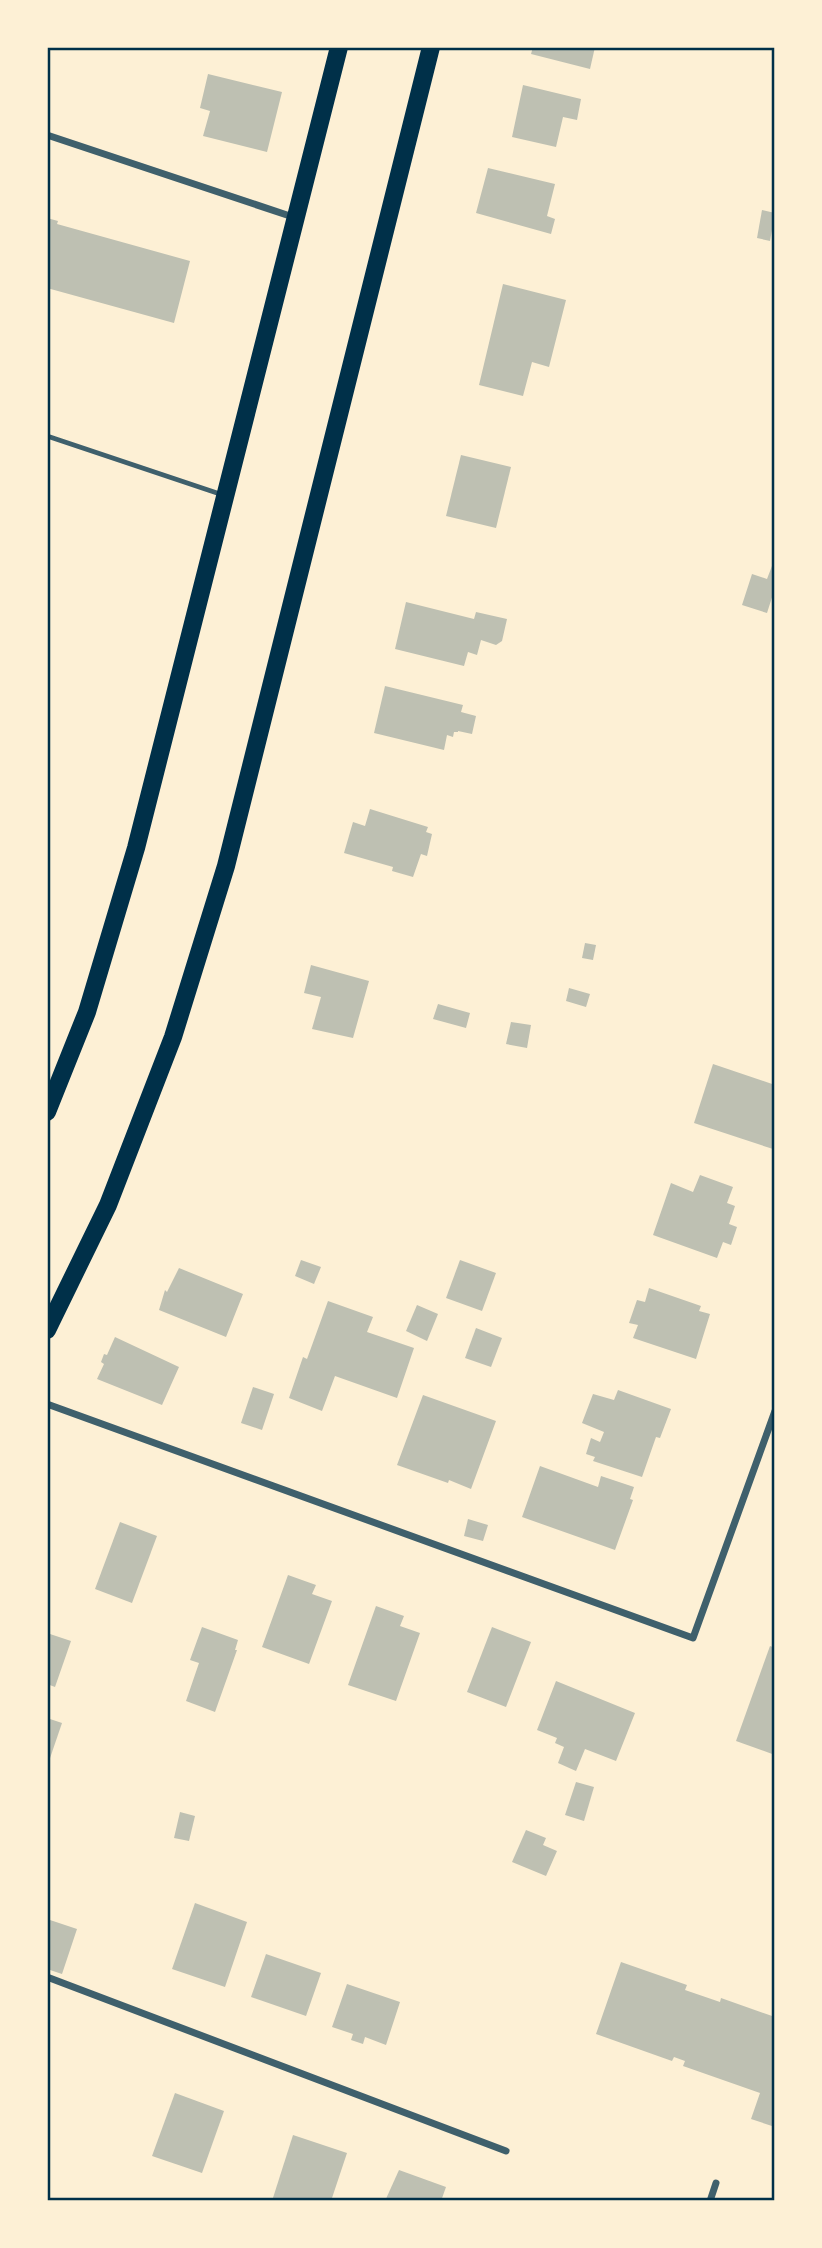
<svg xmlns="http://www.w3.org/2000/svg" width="822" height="2248" font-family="Inter,sans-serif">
	<rect width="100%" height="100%" fill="#fdf0d5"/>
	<g fill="#bec0b2">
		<path d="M 533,47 L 595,47 L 590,69 L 531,54 Z"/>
		<path d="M 208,74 L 282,92 L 267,152 L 203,136 L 210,111 L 200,108 Z"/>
		<path d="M 523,85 L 581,99 L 577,120 L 563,117 L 556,147 L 512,137 Z"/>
		<path d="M 488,168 L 555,184 L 547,216 L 555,219 L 551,234 L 476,213 Z"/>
		<path d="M 762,210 L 775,213 L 770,241 L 757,238 Z"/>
		<path d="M 47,218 L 58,221 L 57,224 L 190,261 L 174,323 L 47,288 Z"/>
		<path d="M 503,284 L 566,300 L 549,367 L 532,362 L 523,396 L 479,385 Z"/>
		<path d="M 461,455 L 511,467 L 496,528 L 446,516 Z"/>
		<path d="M 775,558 L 775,588 L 767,613 L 742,605 L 752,574 L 767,579 Z"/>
		<path d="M 406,602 L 474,619 L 476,612 L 507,619 L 502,641 L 496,645 L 481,640 L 477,655 L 468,652 L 464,666 L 395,649 Z"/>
		<path d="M 385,686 L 463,705 L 461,712 L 476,716 L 472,734 L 458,731 L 458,732 L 454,732 L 453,737 L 447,735 L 444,750 L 374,733 Z"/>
		<path d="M 370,809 L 428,827 L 426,832 L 432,834 L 427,856 L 421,854 L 413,877 L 392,871 L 393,867 L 344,853 L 353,822 L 365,826 Z"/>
		<path d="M 585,943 L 596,945 L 593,960 L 582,958 Z"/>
		<path d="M 311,965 L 369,981 L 353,1038 L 312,1029 L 321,997 L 304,993 Z"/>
		<path d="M 569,988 L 590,994 L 586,1007 L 566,1001 Z"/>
		<path d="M 438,1004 L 470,1013 L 466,1028 L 433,1019 Z"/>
		<path d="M 511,1022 L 531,1025 L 527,1048 L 506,1044 Z"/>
		<path d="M 713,1064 L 775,1085 L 773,1149 L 694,1123 Z"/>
		<path d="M 700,1175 L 733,1187 L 727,1203 L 735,1206 L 729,1224 L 737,1227 L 731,1245 L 723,1242 L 717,1258 L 653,1235 L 671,1183 L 693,1192 Z"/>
		<path d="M 301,1260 L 321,1267 L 314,1284 L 295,1276 Z"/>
		<path d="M 460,1260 L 496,1273 L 482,1311 L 446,1298 Z"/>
		<path d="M 179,1268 L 243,1294 L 226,1337 L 159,1310 L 165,1290 L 167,1292 Z"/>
		<path d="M 649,1288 L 701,1306 L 699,1311 L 710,1314 L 696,1359 L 633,1338 L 638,1325 L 629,1323 L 637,1300 L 645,1302 Z"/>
		<path d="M 328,1301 L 373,1317 L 367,1332 L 414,1348 L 397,1398 L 335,1376 L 322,1411 L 289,1398 L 303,1357 L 307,1359 Z"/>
		<path d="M 417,1305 L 438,1314 L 427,1341 L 406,1331 Z"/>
		<path d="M 476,1328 L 502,1338 L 491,1367 L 465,1358 Z"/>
		<path d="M 115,1337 L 179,1367 L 162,1405 L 97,1379 L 104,1364 L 101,1362 L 104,1354 L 107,1355 Z"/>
		<path d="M 253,1387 L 274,1394 L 262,1430 L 241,1423 Z"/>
		<path d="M 618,1390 L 671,1409 L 660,1438 L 656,1437 L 642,1477 L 593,1461 L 595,1457 L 586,1454 L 591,1438 L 600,1442 L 604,1432 L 582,1423 L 593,1394 L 614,1400 Z"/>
		<path d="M 423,1395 L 496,1421 L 471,1489 L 449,1480 L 448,1483 L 397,1465 Z"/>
		<path d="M 540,1466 L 598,1487 L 601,1476 L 634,1487 L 630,1499 L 633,1500 L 615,1550 L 522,1517 Z"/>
		<path d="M 468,1519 L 488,1525 L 483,1541 L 464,1536 Z"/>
		<path d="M 120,1522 L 157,1536 L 132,1603 L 95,1589 Z"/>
		<path d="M 288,1575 L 316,1585 L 312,1594 L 332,1601 L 309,1664 L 262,1647 Z"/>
		<path d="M 376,1606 L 404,1616 L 400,1626 L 420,1633 L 396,1701 L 348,1685 Z"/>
		<path d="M 202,1627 L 238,1640 L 235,1650 L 237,1650 L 215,1712 L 186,1701 L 199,1663 L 190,1660 Z"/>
		<path d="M 492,1627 L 531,1642 L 506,1707 L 467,1692 Z"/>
		<path d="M 47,1633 L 71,1641 L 55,1687 L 47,1684 Z"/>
		<path d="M 770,1646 L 775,1648 L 775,1755 L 736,1741 Z"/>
		<path d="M 556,1681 L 635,1713 L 616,1761 L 585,1749 L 576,1771 L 558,1763 L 564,1747 L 555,1743 L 557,1738 L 537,1730 Z"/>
		<path d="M 47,1718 L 62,1723 L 48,1764 L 47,1764 Z"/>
		<path d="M 576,1782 L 594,1787 L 584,1821 L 565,1815 Z"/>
		<path d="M 180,1812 L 195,1816 L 189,1841 L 174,1838 Z"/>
		<path d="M 526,1830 L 546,1838 L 543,1845 L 557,1851 L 546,1876 L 512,1862 Z"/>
		<path d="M 195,1903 L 247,1922 L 225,1987 L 172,1969 Z"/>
		<path d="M 47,1919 L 77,1929 L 62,1974 L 47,1969 Z"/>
		<path d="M 266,1954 L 321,1973 L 306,2016 L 251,1997 Z"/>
		<path d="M 621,1962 L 687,1985 L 685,1990 L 720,2002 L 721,1998 L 775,2017 L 775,2127 L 751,2119 L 760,2093 L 683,2066 L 685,2061 L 674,2057 L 672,2061 L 596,2034 Z"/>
		<path d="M 347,1984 L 400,2002 L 386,2045 L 365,2037 L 363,2044 L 351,2040 L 353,2034 L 332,2027 Z"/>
		<path d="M 175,2093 L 224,2111 L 202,2173 L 152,2156 Z"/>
		<path d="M 293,2135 L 347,2153 L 331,2201 L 272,2201 Z"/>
		<path d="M 399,2170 L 446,2187 L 441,2201 L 385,2201 Z"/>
	</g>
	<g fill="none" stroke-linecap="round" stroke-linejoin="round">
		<path stroke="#3f606c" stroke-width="5" d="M 47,436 L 223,495"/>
		<g stroke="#3f606c" stroke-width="7">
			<path d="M 47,135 L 296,218"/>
			<path d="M 47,1404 L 693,1638 L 775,1411"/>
			<path d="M 47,1977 L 506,2151"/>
			<path d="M 710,2201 L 716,2183"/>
		</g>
		<g stroke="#003049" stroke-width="18">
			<path d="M 47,1112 L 87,1012 L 136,848 L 339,47"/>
			<path d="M 47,1330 L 108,1205 L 173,1037 L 226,866 L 431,47"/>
		</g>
	</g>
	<rect width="822" height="2248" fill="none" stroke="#fdf0d5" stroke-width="98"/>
	<rect x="49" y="49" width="724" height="2150" fill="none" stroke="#003049" stroke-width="2.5"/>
</svg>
